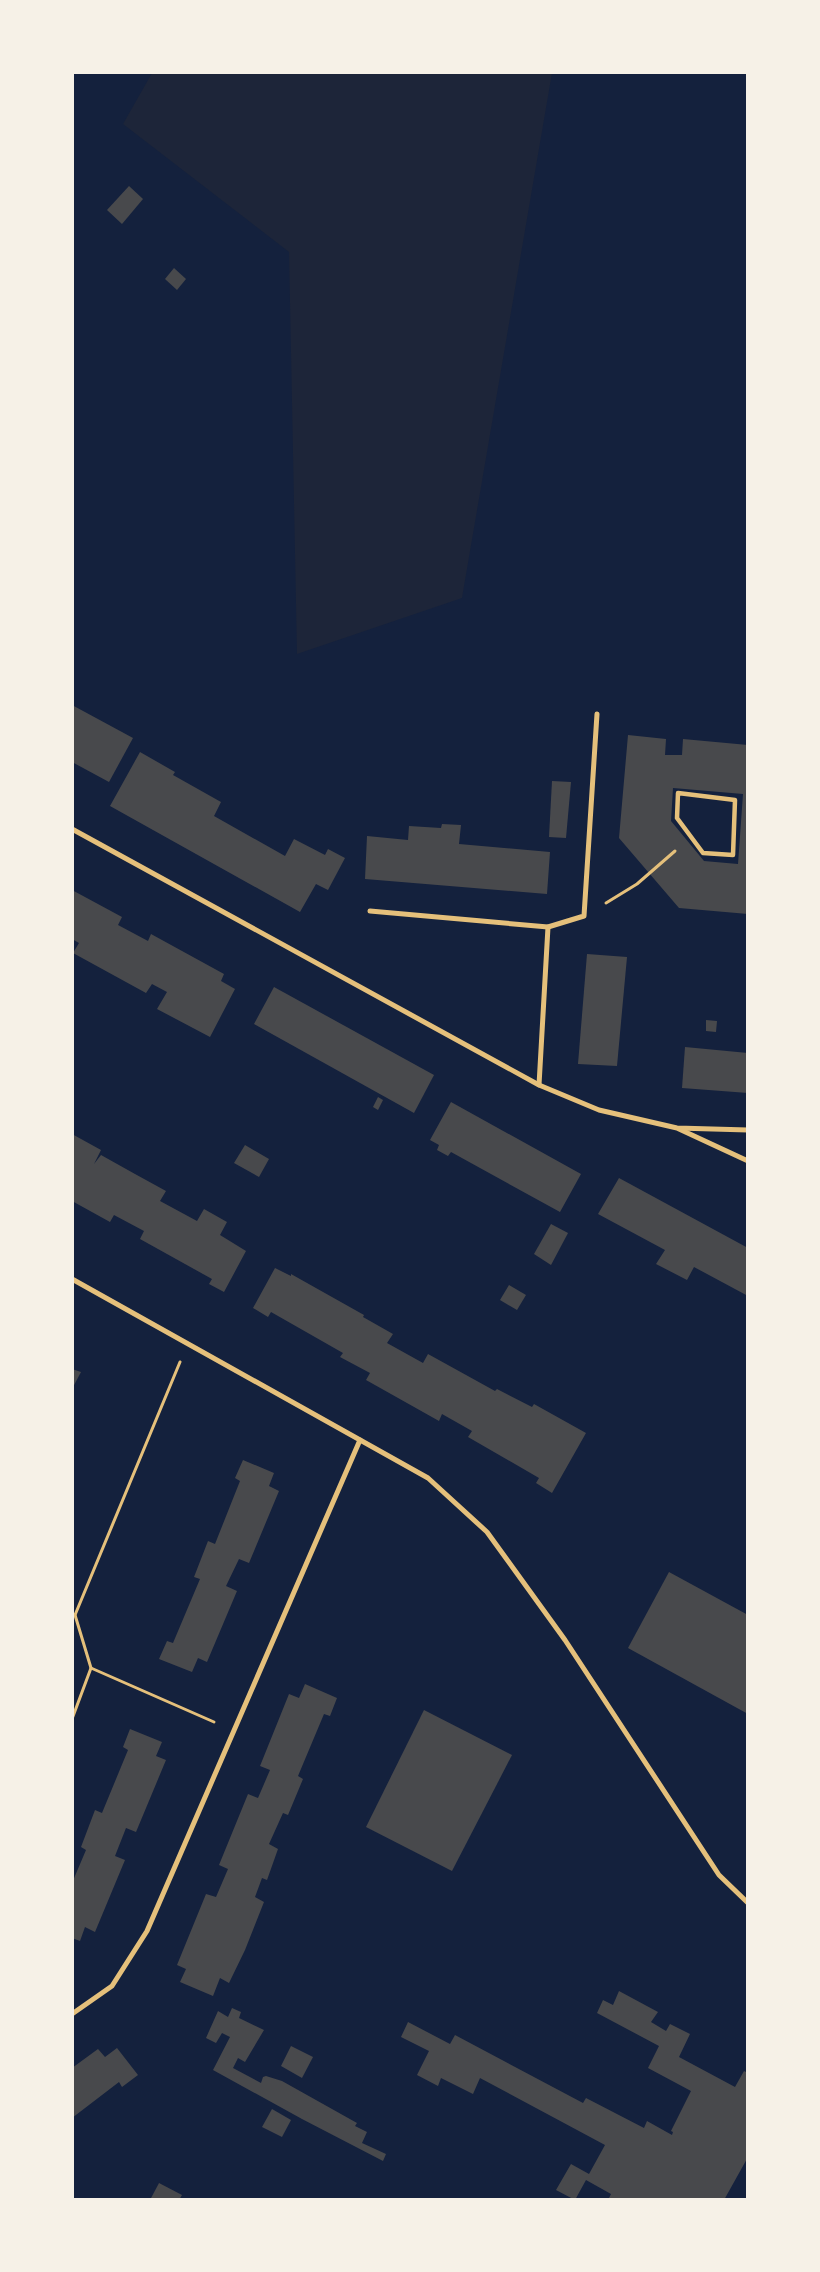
<svg xmlns="http://www.w3.org/2000/svg" width="820" height="2272" font-family="'Asap Condensed',sans-serif">
	<rect width="100%" height="100%" fill="#14213d"/>
	<path fill="#1d2539" d="M 152,73 L 552,73 L 462,598 L 297,654 L 289,252 L 123,124 Z"/>
	<g fill="#48494c" fill-rule="evenodd">
		<path d="M 129,186 L 143,199 L 122,224 L 107,210 Z"/>
		<path d="M 174,268 L 186,279 L 177,290 L 165,279 Z"/>
		<path d="M 72,705 L 133,738 L 109,782 L 72,762 Z"/>
		<path d="M 628,735 L 666,739 L 665,755 L 682,755 L 683,739 L 748,745 L 748,914 L 679,908 L 619,838 ZM 673,788 L 743,794 L 738,864 L 704,861 L 671,821 Z"/>
		<path d="M 140,752 L 175,772 L 173,775 L 221,802 L 214,816 L 285,856 L 294,839 L 325,855 L 328,849 L 345,858 L 328,890 L 316,884 L 300,912 L 110,806 Z"/>
		<path d="M 552,781 L 571,782 L 566,838 L 549,837 Z"/>
		<path d="M 442,824 L 461,825 L 459,844 L 550,852 L 547,894 L 365,879 L 367,836 L 408,840 L 409,826 L 441,828 Z"/>
		<path d="M 72,890 L 122,917 L 118,925 L 148,941 L 151,934 L 224,974 L 221,981 L 235,989 L 210,1037 L 157,1009 L 167,992 L 152,984 L 146,993 L 73,953 L 79,943 L 72,939 Z"/>
		<path d="M 587,954 L 627,957 L 617,1066 L 578,1064 Z"/>
		<path d="M 274,987 L 434,1075 L 414,1113 L 254,1024 Z"/>
		<path d="M 706,1020 L 717,1021 L 716,1032 L 706,1031 Z"/>
		<path d="M 685,1047 L 748,1053 L 748,1093 L 682,1088 Z"/>
		<path d="M 378,1097 L 383,1100 L 378,1110 L 373,1107 Z"/>
		<path d="M 451,1102 L 581,1174 L 560,1212 L 451,1152 L 448,1156 L 437,1150 L 439,1145 L 430,1140 Z"/>
		<path d="M 72,1134 L 101,1150 L 94,1164 L 101,1155 L 135,1174 L 166,1191 L 160,1201 L 197,1221 L 204,1209 L 227,1222 L 220,1235 L 246,1251 L 224,1292 L 209,1284 L 212,1279 L 140,1239 L 144,1231 L 114,1215 L 110,1222 L 72,1201 Z"/>
		<path d="M 245,1145 L 269,1159 L 259,1177 L 234,1163 Z"/>
		<path d="M 619,1178 L 748,1248 L 748,1296 L 694,1267 L 687,1280 L 656,1264 L 665,1250 L 598,1214 Z"/>
		<path d="M 551,1224 L 568,1233 L 551,1265 L 534,1254 Z"/>
		<path d="M 275,1268 L 291,1276 L 291,1274 L 364,1315 L 363,1317 L 393,1334 L 387,1343 L 423,1363 L 428,1354 L 495,1391 L 497,1389 L 532,1407 L 534,1404 L 586,1433 L 552,1493 L 536,1483 L 539,1478 L 468,1437 L 472,1431 L 442,1414 L 439,1421 L 366,1380 L 370,1373 L 340,1357 L 343,1353 L 271,1312 L 268,1317 L 253,1308 Z"/>
		<path d="M 509,1285 L 526,1295 L 517,1310 L 500,1300 Z"/>
		<path d="M 72,1369 L 81,1372 L 72,1389 Z"/>
		<path d="M 243,1460 L 274,1473 L 269,1486 L 279,1491 L 249,1563 L 239,1559 L 226,1586 L 237,1591 L 207,1662 L 198,1658 L 192,1672 L 159,1659 L 167,1641 L 173,1643 L 200,1579 L 194,1577 L 208,1541 L 215,1544 L 240,1481 L 235,1478 Z"/>
		<path d="M 669,1572 L 748,1615 L 748,1714 L 628,1648 Z"/>
		<path d="M 305,1684 L 337,1698 L 330,1716 L 324,1714 L 298,1776 L 303,1779 L 288,1815 L 283,1813 L 269,1844 L 278,1849 L 267,1880 L 262,1878 L 255,1897 L 264,1902 L 245,1950 L 229,1983 L 220,1978 L 213,1996 L 180,1982 L 186,1969 L 177,1965 L 206,1894 L 216,1897 L 228,1869 L 219,1865 L 248,1794 L 258,1798 L 270,1770 L 260,1766 L 289,1694 L 299,1698 Z"/>
		<path d="M 424,1710 L 512,1755 L 452,1871 L 366,1827 Z"/>
		<path d="M 130,1729 L 162,1742 L 156,1756 L 166,1760 L 136,1832 L 126,1828 L 115,1856 L 125,1860 L 95,1932 L 85,1927 L 80,1941 L 72,1938 L 72,1883 L 86,1850 L 81,1847 L 95,1810 L 102,1813 L 128,1750 L 123,1747 Z"/>
		<path d="M 619,1991 L 658,2012 L 651,2022 L 666,2031 L 670,2024 L 690,2034 L 679,2057 L 735,2087 L 744,2071 L 748,2073 L 748,2157 L 724,2200 L 608,2200 L 611,2194 L 586,2180 L 575,2200 L 556,2190 L 571,2164 L 589,2174 L 605,2145 L 480,2078 L 473,2094 L 441,2078 L 438,2086 L 417,2075 L 429,2051 L 401,2037 L 408,2022 L 450,2044 L 455,2035 L 583,2103 L 586,2098 L 644,2128 L 647,2121 L 672,2135 L 673,2132 L 671,2131 L 691,2091 L 648,2068 L 659,2046 L 597,2013 L 603,2000 L 613,2005 Z"/>
		<path d="M 232,2008 L 241,2012 L 239,2018 L 264,2030 L 245,2062 L 238,2058 L 233,2068 L 261,2083 L 263,2077 L 266,2076 L 282,2081 L 357,2123 L 355,2126 L 367,2132 L 362,2143 L 386,2154 L 383,2161 L 302,2119 L 213,2070 L 230,2037 L 222,2033 L 216,2043 L 206,2038 L 218,2011 L 228,2017 Z"/>
		<path d="M 291,2046 L 313,2057 L 302,2078 L 281,2066 Z"/>
		<path d="M 117,2048 L 138,2075 L 122,2087 L 119,2082 L 72,2118 L 72,2068 L 98,2049 L 105,2057 Z"/>
		<path d="M 272,2109 L 291,2120 L 282,2137 L 262,2127 Z"/>
		<path d="M 159,2183 L 182,2195 L 179,2200 L 150,2200 Z"/>
	</g>
	<g fill="none" stroke-linecap="round" stroke-linejoin="round">
		<g stroke="#e5c07b" stroke-width="3">
			<path d="M 606,903 L 637,884 L 675,851"/>
			<path d="M 72,1614 L 75,1615 L 91,1668"/>
			<path d="M 75,1615 L 180,1362"/>
			<path d="M 72,1719 L 91,1668 L 214,1722"/>
		</g>
		<path stroke="#e5c07b" stroke-width="4.5" d="M 678,793 L 735,800 L 733,855 L 703,853 L 677,818 Z"/>
		<g stroke="#e5c07b" stroke-width="5">
			<path d="M 72,829 L 539,1085 L 599,1110 L 677,1128 L 748,1130"/>
			<path d="M 370,911 L 548,927 L 584,916 L 597,714"/>
			<path d="M 539,1085 L 548,927"/>
			<path d="M 679,1129 L 748,1161"/>
			<path d="M 72,1279 L 428,1478 L 487,1532 L 565,1640 L 719,1875 L 748,1903"/>
			<path d="M 72,2014 L 112,1986 L 147,1931 L 360,1440"/>
		</g>
	</g>
	<rect width="820" height="2272" fill="none" stroke="#f6f1e7" stroke-width="148"/>
</svg>
